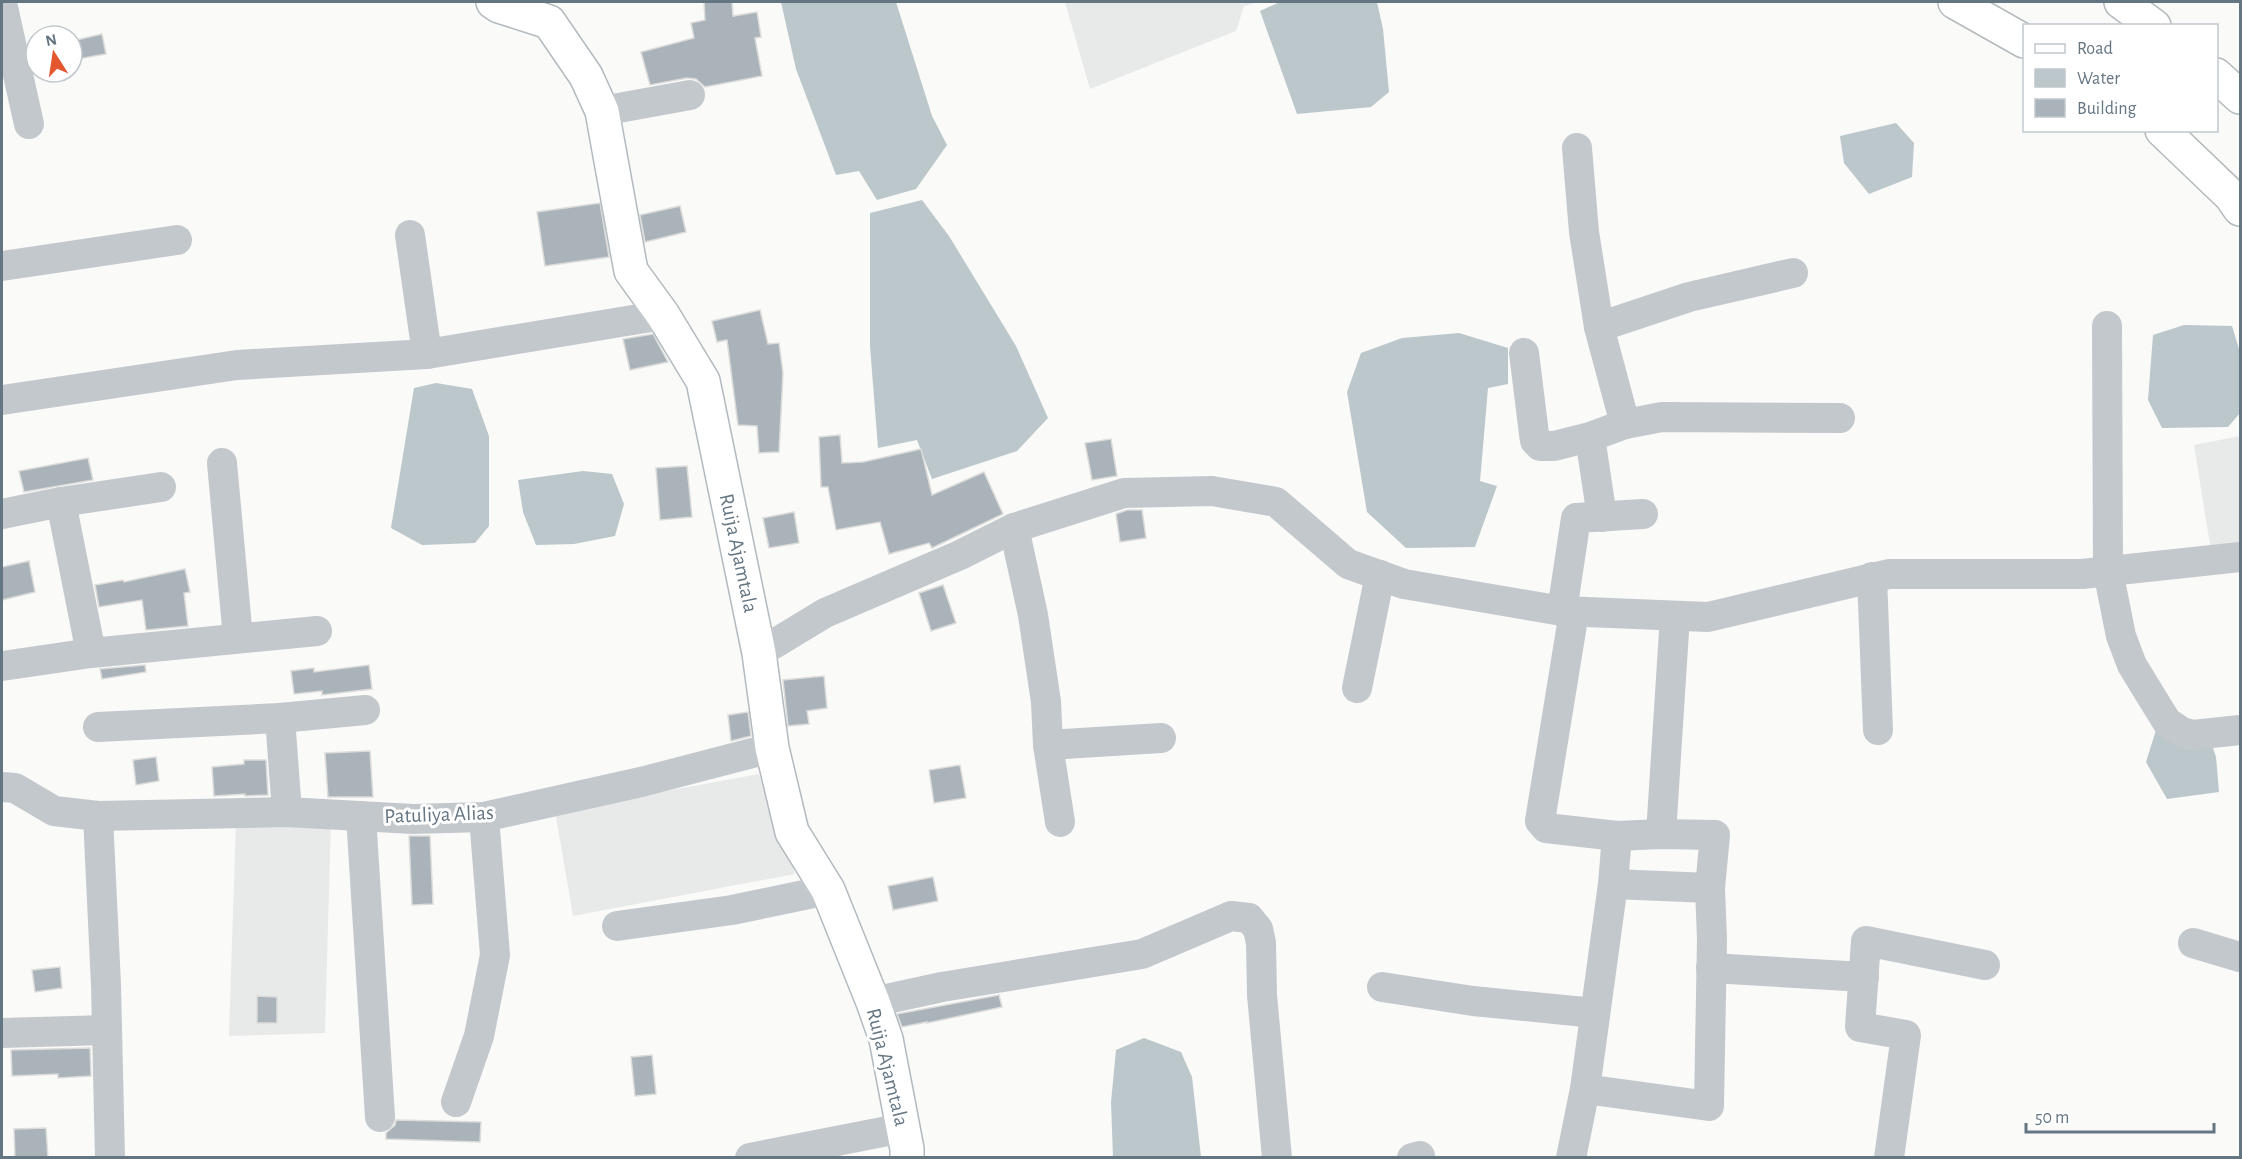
<svg xmlns="http://www.w3.org/2000/svg" width="2242" height="1159" font-family="'Alegreya Sans',sans-serif">
	<rect width="100%" height="100%" fill="#fafaf8"/>
	<g fill="#e8e9e9">
		<path d="M 1065,2 L 1258,2 L 1244,6 L 1236,31 L 1090,89 Z"/>
		<path d="M 2240,436 L 2240,548 L 2211,551 L 2194,445 Z"/>
		<path d="M 759,774 L 795,874 L 573,916 L 555,811 Z"/>
		<path d="M 331,819 L 325,1033 L 229,1036 L 236,820 Z"/>
	</g>
	<g fill="#bbc7cb">
		<path d="M 781,2 L 896,2 L 932,116 L 947,145 L 916,189 L 877,200 L 859,171 L 836,175 L 796,69 Z"/>
		<path d="M 1280,2 L 1377,2 L 1383,29 L 1389,92 L 1371,107 L 1297,114 L 1260,11 Z"/>
		<path d="M 1896,123 L 1914,143 L 1912,177 L 1869,194 L 1844,163 L 1840,136 Z"/>
		<path d="M 922,200 L 949,236 L 1016,346 L 1048,418 L 1017,451 L 932,479 L 917,440 L 878,448 L 870,346 L 870,213 Z"/>
		<path d="M 2184,325 L 2232,326 L 2240,352 L 2240,413 L 2228,427 L 2162,428 L 2148,400 L 2153,335 Z"/>
		<path d="M 1459,333 L 1508,348 L 1508,384 L 1488,388 L 1480,481 L 1497,486 L 1475,547 L 1406,548 L 1367,512 L 1347,392 L 1361,353 L 1402,338 Z"/>
		<path d="M 436,383 L 472,389 L 489,436 L 489,526 L 475,543 L 422,545 L 391,528 L 414,388 Z"/>
		<path d="M 583,471 L 612,474 L 624,504 L 615,536 L 574,544 L 536,545 L 523,512 L 518,480 Z"/>
		<path d="M 2205,724 L 2216,757 L 2219,792 L 2167,799 L 2146,762 L 2156,730 Z"/>
		<path d="M 1144,1038 L 1181,1052 L 1192,1077 L 1201,1157 L 1113,1157 L 1111,1102 L 1116,1050 Z"/>
	</g>
	<g fill="#aab3b9" stroke="#dcdcda" stroke-width="1.5">
		<path d="M 704,2 L 732,2 L 733,16 L 757,12 L 761,37 L 755,38 L 762,76 L 705,87 L 696,79 L 687,78 L 650,85 L 641,52 L 694,38 L 691,23 L 705,20 Z"/>
		<path d="M 102,34 L 106,54 L 72,60 L 72,41 Z"/>
		<path d="M 600,203 L 609,257 L 545,266 L 537,212 Z"/>
		<path d="M 680,206 L 686,232 L 645,242 L 640,215 Z"/>
		<path d="M 760,310 L 768,344 L 779,343 L 783,373 L 779,452 L 759,453 L 757,426 L 738,425 L 727,340 L 717,342 L 712,321 Z"/>
		<path d="M 653,334 L 668,362 L 630,370 L 623,339 Z"/>
		<path d="M 840,435 L 842,463 L 863,462 L 921,449 L 932,495 L 984,472 L 1003,514 L 932,548 L 929,543 L 889,554 L 880,522 L 836,530 L 828,487 L 821,487 L 819,437 Z"/>
		<path d="M 1111,439 L 1117,476 L 1092,480 L 1085,443 Z"/>
		<path d="M 88,458 L 93,480 L 24,492 L 19,471 Z"/>
		<path d="M 687,466 L 692,517 L 660,520 L 656,468 Z"/>
		<path d="M 1127,510 L 1142,510 L 1146,538 L 1120,542 L 1116,514 Z"/>
		<path d="M 794,512 L 799,543 L 769,548 L 763,518 Z"/>
		<path d="M 29,561 L 35,592 L 2,600 L 2,567 Z"/>
		<path d="M 185,569 L 190,592 L 184,593 L 188,626 L 146,630 L 142,600 L 99,607 L 95,585 L 123,580 L 124,582 Z"/>
		<path d="M 943,585 L 956,623 L 931,631 L 919,593 Z"/>
		<path d="M 145,665 L 146,672 L 102,679 L 100,669 Z"/>
		<path d="M 369,665 L 372,689 L 322,695 L 322,691 L 294,694 L 291,671 L 314,668 L 314,672 Z"/>
		<path d="M 824,676 L 827,708 L 807,711 L 809,724 L 788,726 L 783,680 Z"/>
		<path d="M 748,712 L 751,736 L 731,741 L 728,715 Z"/>
		<path d="M 370,751 L 373,797 L 328,797 L 325,753 Z"/>
		<path d="M 156,757 L 159,781 L 136,785 L 133,760 Z"/>
		<path d="M 244,760 L 266,760 L 268,795 L 245,796 L 245,794 L 214,796 L 212,767 L 244,764 Z"/>
		<path d="M 960,765 L 966,798 L 934,803 L 929,770 Z"/>
		<path d="M 409,836 L 430,836 L 433,904 L 412,905 Z"/>
		<path d="M 933,877 L 938,901 L 893,910 L 888,886 Z"/>
		<path d="M 60,967 L 62,988 L 35,992 L 32,970 Z"/>
		<path d="M 999,995 L 1002,1007 L 927,1023 L 927,1022 L 902,1027 L 897,1014 Z"/>
		<path d="M 257,996 L 277,997 L 277,1023 L 257,1023 Z"/>
		<path d="M 90,1048 L 91,1076 L 58,1078 L 58,1074 L 12,1076 L 11,1050 Z"/>
		<path d="M 652,1055 L 656,1094 L 635,1096 L 631,1057 Z"/>
		<path d="M 396,1120 L 481,1122 L 480,1142 L 386,1139 L 386,1133 L 395,1125 Z"/>
		<path d="M 46,1128 L 48,1158 L 15,1158 L 14,1129 Z"/>
	</g>
	<g fill="none" stroke-linecap="round" stroke-linejoin="round">
		<defs>
			<path id="secondary" d="M 493,2 L 499,6 L 549,22 L 586,76 L 602,111 L 631,271 L 663,315 L 703,381 L 759,653 L 772,748 L 792,832 L 828,890 L 873,1002 L 886,1039 L 907,1149 L 907,1158"/>
			<g id="highway">
				<path d="M 1955,2 L 2024,41"/>
				<path d="M 2121,2 L 2154,26"/>
				<path d="M 2216,75 L 2240,97"/>
				<path d="M 2162,130 L 2231,196 L 2240,209"/>
			</g>
		</defs>
		<use href="#secondary" stroke="#b3babf" stroke-width="36"/>
		<use href="#highway" stroke="#b4b9bd" stroke-width="36"/>
		<g stroke="#c3c8cc" stroke-width="30">
			<path d="M 2,3 L 29,124"/>
			<path d="M 602,111 L 690,95"/>
			<path d="M 1577,148 L 1584,232 L 1599,327 L 1625,424"/>
			<path d="M 410,235 L 427,354"/>
			<path d="M 2,266 L 177,240"/>
			<path d="M 2107,326 L 2108,571 L 2121,636 L 2132,665 L 2167,722 L 2182,732 L 2193,735 L 2240,730"/>
			<path d="M 1599,327 L 1689,297 L 1793,273"/>
			<path d="M 1524,353 L 1534,434 L 1535,441 L 1540,446 L 1554,446 L 1590,437 L 1625,424 L 1662,417 L 1840,418"/>
			<path d="M 2,400 L 237,365 L 427,354 L 663,315"/>
			<path d="M 1590,437 L 1602,517"/>
			<path d="M 222,463 L 238,638"/>
			<path d="M 61,502 L 161,487"/>
			<path d="M 2,514 L 61,502 L 91,653"/>
			<path d="M 1014,528 L 1033,615 L 1046,702 L 1048,745 L 1060,822"/>
			<path d="M 1872,577 L 1878,730"/>
			<path d="M 1562,611 L 1576,518 L 1643,514"/>
			<path d="M 1574,612 L 1540,821 L 1546,828 L 1617,836"/>
			<path d="M 759,653 L 825,613 L 960,555 L 1014,528 L 1124,493 L 1212,491 L 1276,502 L 1348,564 L 1404,584 L 1562,611 L 1708,617 L 1889,574 L 2082,574 L 2240,557"/>
			<path d="M 2,666 L 91,653 L 317,631"/>
			<path d="M 1357,688 L 1380,575"/>
			<path d="M 280,718 L 287,812"/>
			<path d="M 98,727 L 280,718 L 365,710"/>
			<path d="M 1048,745 L 1161,738"/>
			<path d="M 2,787 L 15,788 L 54,811 L 98,816 L 287,812 L 413,819 L 484,817 L 641,782 L 772,748"/>
			<path d="M 98,816 L 106,985 L 110,1158"/>
			<path d="M 361,816 L 380,1117"/>
			<path d="M 1661,834 L 1715,835 L 1710,888 L 1712,939 L 1709,1106 L 1585,1089 L 1613,884 L 1617,836 Z"/>
			<path d="M 1661,834 L 1675,616"/>
			<path d="M 1613,884 L 1710,888"/>
			<path d="M 617,926 L 732,910 L 828,890"/>
			<path d="M 2193,943 L 2240,957"/>
			<path d="M 1711,968 L 1864,977"/>
			<path d="M 1382,987 L 1473,1001 L 1595,1013"/>
			<path d="M 873,1002 L 942,987 L 1142,954 L 1231,916 L 1249,918 L 1258,929 L 1261,943 L 1262,995 L 1277,1158"/>
			<path d="M 2,1033 L 107,1030"/>
			<path d="M 456,1102 L 479,1036 L 495,955 L 484,817"/>
			<path d="M 750,1158 L 903,1128"/>
			<path d="M 1412,1158 L 1420,1156"/>
			<path d="M 1571,1158 L 1585,1089"/>
			<path d="M 1889,1158 L 1906,1035 L 1860,1027 L 1866,941 L 1985,965"/>
		</g>
		<use href="#secondary" stroke="#fff" stroke-width="33"/>
		<use href="#highway" stroke="#fff" stroke-width="33"/>
	</g>
	<g text-anchor="middle" stroke-width="6" stroke-linejoin="round" paint-order="stroke">
		<g font-size="21" fill="#657683" stroke="#fff">
			<text transform="translate(739 553) rotate(78)" y="7">Ruija Ajamtala</text>
			<text transform="translate(439 814) rotate(-2)" y="7">Patuliya Alias</text>
			<text transform="translate(888 1067) rotate(76)" y="7">Ruija Ajamtala</text>
		</g>
	</g>
	<rect width="2242" height="1159" fill="none" stroke="#657683" stroke-width="6"/>
	<rect x="2023" y="24" width="195" height="108" fill="#ffffff" stroke="#c1c8cd" stroke-width="1.5"/>
	<rect x="2035" y="44" width="30" height="9" fill="#ffffff" stroke="#c1c8cd" stroke-width="1.5"/>
	<text x="2077" y="54" font-size="18" fill="#657683">Road</text>
	<rect x="2035" y="69" width="30" height="18" fill="#bbc7cb" stroke="#c1c8cd" stroke-width="1.5"/>
	<text x="2077" y="84" font-size="18" fill="#657683">Water</text>
	<rect x="2035" y="99" width="30" height="18" fill="#aab3b9" stroke="#c1c8cd" stroke-width="1.5"/>
	<text x="2077" y="114" font-size="18" fill="#657683">Building</text>
	<g transform="translate(54 54) rotate(348)"><circle r="28" fill="#ffffff" stroke="#c1c8cd" stroke-width="1.5"/>
	<path d="M0-4.5L10 22L0 15L-10 22Z" fill="#e4572e"/>
	<text y="-9" font-size="16" font-weight="bold" text-anchor="middle" fill="#657683">N</text>
	</g>
	<path d="M2026 1123v9h188v-9" fill="none" stroke="#657683" stroke-width="3"/>
	<text x="2035" y="1123" font-size="18" fill="#657683" stroke="#ffffff" stroke-width="4.5" paint-order="stroke">50 m</text>
</svg>
